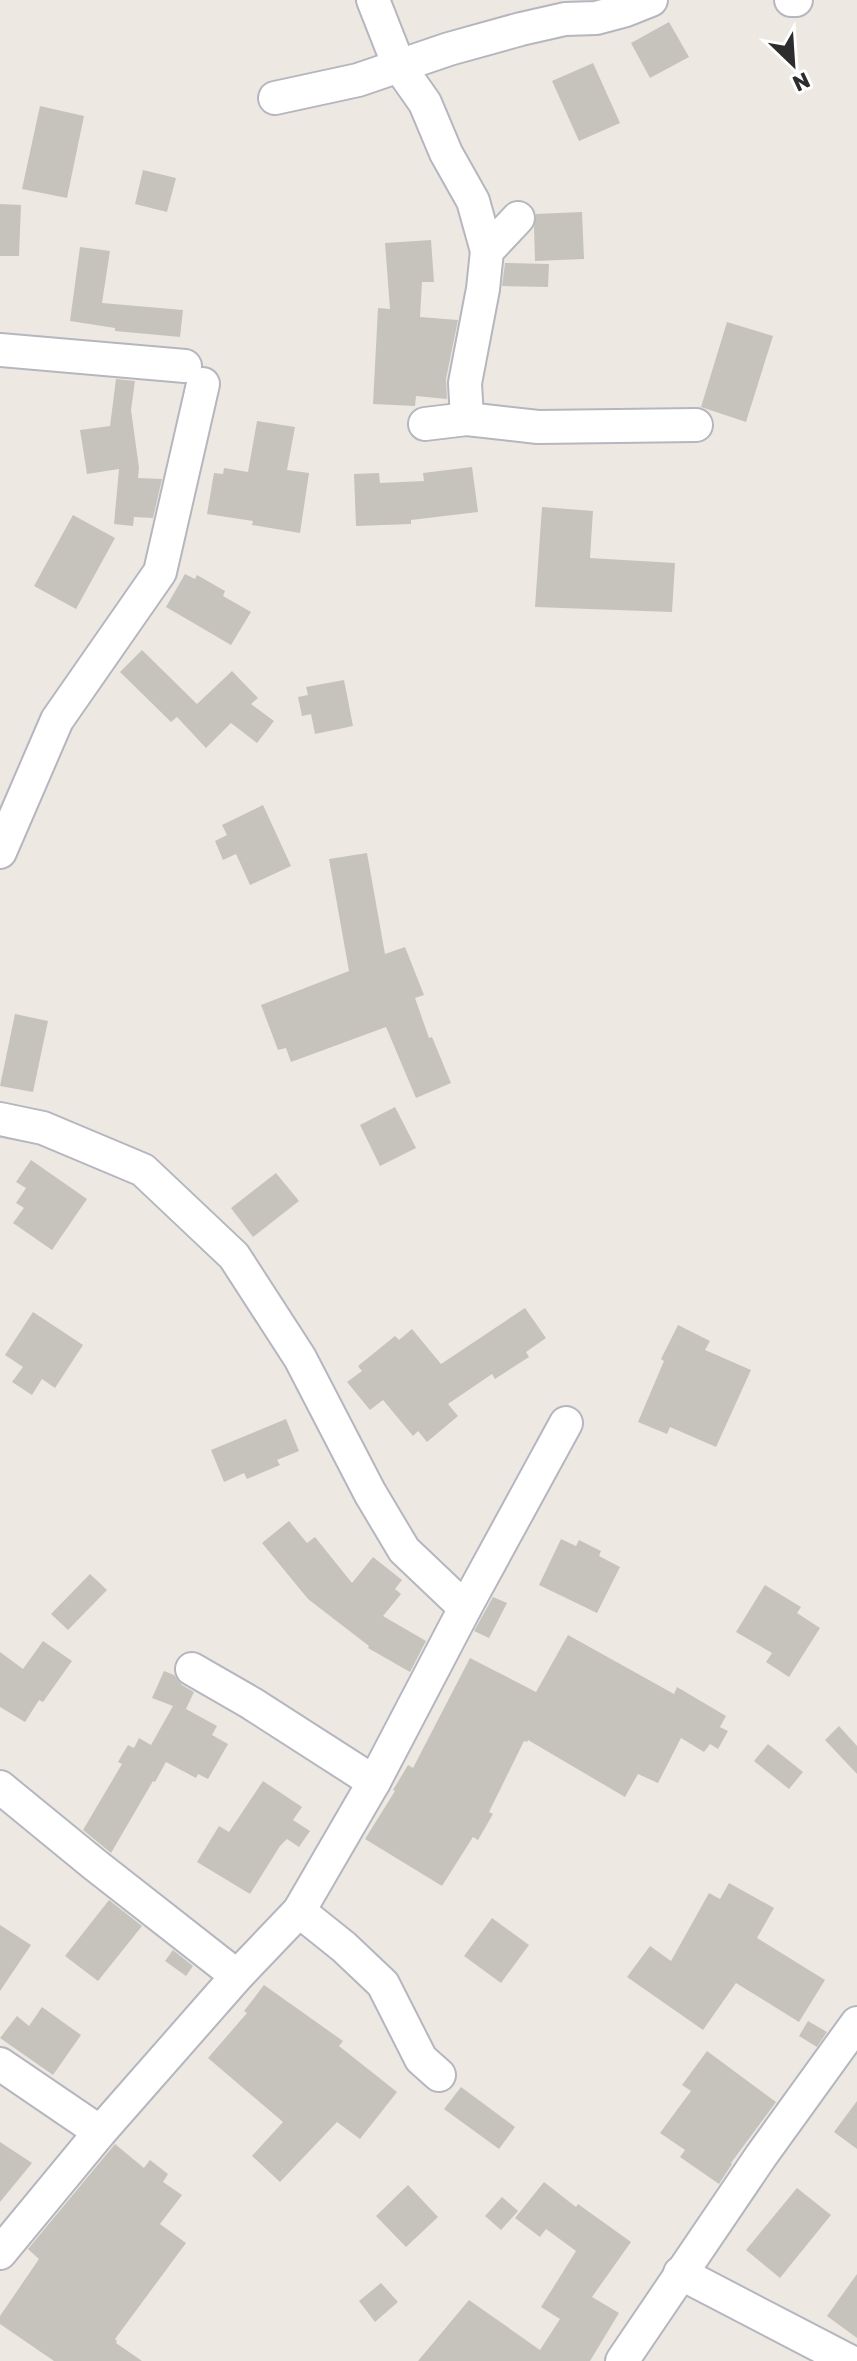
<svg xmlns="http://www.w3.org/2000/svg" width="857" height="2361" font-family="Rubik,sans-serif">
	<rect width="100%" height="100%" fill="#ede9e2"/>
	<g fill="#c6c3bd">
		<path d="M 669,22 L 689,57 L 650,78 L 631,43 Z"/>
		<path d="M 593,63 L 620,123 L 579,141 L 552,81 Z"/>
		<path d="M 40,106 L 84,116 L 67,198 L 22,189 Z"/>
		<path d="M 143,170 L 176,178 L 167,212 L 135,204 Z"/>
		<path d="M 0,204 L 21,205 L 19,256 L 0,256 Z"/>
		<path d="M 582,212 L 584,259 L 535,261 L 534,227 L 536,214 Z"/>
		<path d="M 431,240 L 434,282 L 422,282 L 420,317 L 458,320 L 446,379 L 447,399 L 416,396 L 415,406 L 373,404 L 378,308 L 390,309 L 385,243 Z"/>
		<path d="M 80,247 L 110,251 L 102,303 L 183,310 L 180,337 L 115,331 L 115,328 L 70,321 Z"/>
		<path d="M 505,263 L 549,264 L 548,287 L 502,286 Z"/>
		<path d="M 727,322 L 773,336 L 746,422 L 701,407 Z"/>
		<path d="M 116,379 L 135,381 L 131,410 L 139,468 L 138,478 L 162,479 L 153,518 L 134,517 L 133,526 L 114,524 L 119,469 L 87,474 L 80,430 L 110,426 Z"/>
		<path d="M 257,421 L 295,427 L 287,470 L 309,473 L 300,533 L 252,525 L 253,521 L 207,514 L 214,473 L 223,474 L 224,468 L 248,472 Z"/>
		<path d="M 472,467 L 478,512 L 411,520 L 411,524 L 356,526 L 354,474 L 379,473 L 380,483 L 424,481 L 423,473 Z"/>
		<path d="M 542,507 L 593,511 L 590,558 L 675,563 L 672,612 L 535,607 Z"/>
		<path d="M 73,515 L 115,538 L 76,609 L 34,586 Z"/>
		<path d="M 185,574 L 195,579 L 197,575 L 225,591 L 223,596 L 251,612 L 231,645 L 166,607 Z"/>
		<path d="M 142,650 L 197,704 L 232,671 L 258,698 L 251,704 L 274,721 L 257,743 L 231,723 L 206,748 L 177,717 L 171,722 L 120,672 Z"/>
		<path d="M 344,680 L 353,726 L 315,734 L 311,714 L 302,716 L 298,697 L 308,695 L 306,687 Z"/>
		<path d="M 263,805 L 291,866 L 250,885 L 236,854 L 223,860 L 215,841 L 227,835 L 222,825 Z"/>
		<path d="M 367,853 L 385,954 L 405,947 L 424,995 L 415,998 L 429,1038 L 432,1037 L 451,1083 L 416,1098 L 386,1027 L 291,1062 L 286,1048 L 278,1050 L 261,1005 L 349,971 L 329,859 Z"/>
		<path d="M 15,1014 L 48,1021 L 33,1092 L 0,1086 Z"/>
		<path d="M 395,1107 L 416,1148 L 380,1166 L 360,1125 Z"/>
		<path d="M 31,1160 L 87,1199 L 52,1250 L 13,1223 L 24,1208 L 16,1203 L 26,1188 L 16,1182 Z"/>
		<path d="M 276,1173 L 299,1201 L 253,1237 L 231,1208 Z"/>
		<path d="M 525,1308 L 546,1338 L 526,1352 L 529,1357 L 495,1379 L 492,1374 L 448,1404 L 458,1416 L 427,1442 L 418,1431 L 413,1436 L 383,1400 L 370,1410 L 347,1382 L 362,1371 L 358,1366 L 395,1336 L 399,1340 L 412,1329 L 441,1364 Z"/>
		<path d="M 33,1312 L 83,1345 L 55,1388 L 42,1379 L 32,1395 L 12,1382 L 23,1367 L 5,1355 Z"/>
		<path d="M 678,1325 L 710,1341 L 705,1350 L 751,1370 L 716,1447 L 670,1427 L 667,1434 L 638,1422 L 664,1361 L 661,1359 Z"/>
		<path d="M 286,1419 L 299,1451 L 277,1460 L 280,1465 L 247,1479 L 244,1473 L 224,1482 L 211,1450 Z"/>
		<path d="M 289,1521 L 307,1543 L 315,1537 L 352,1583 L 373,1557 L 402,1580 L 395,1589 L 401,1594 L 383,1616 L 426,1641 L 410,1672 L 368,1648 L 369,1646 L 308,1599 L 262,1543 Z"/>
		<path d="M 561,1539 L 576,1546 L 579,1540 L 601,1551 L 599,1556 L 620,1567 L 597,1613 L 539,1585 Z"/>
		<path d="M 90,1574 L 107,1590 L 68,1630 L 51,1614 Z"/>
		<path d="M 765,1585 L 801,1607 L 797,1613 L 820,1628 L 789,1677 L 766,1662 L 772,1653 L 736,1632 Z"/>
		<path d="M 493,1597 L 507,1603 L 489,1638 L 474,1631 Z"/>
		<path d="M 568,1635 L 674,1694 L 677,1687 L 726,1716 L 720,1727 L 728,1731 L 718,1749 L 710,1744 L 704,1752 L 681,1738 L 658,1783 L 638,1774 L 625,1797 L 528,1740 L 527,1742 L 524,1741 L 489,1812 L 493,1814 L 478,1840 L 473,1837 L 442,1886 L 365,1839 L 395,1791 L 393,1790 L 408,1765 L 413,1768 L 470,1658 L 536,1692 Z"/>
		<path d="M 43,1641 L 72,1661 L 43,1702 L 39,1700 L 25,1722 L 0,1707 L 0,1652 L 23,1669 Z"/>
		<path d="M 164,1671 L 174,1675 L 182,1685 L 194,1692 L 186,1709 L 217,1726 L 212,1735 L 228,1744 L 208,1779 L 198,1774 L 196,1778 L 166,1762 L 155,1782 L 153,1781 L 111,1853 L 83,1830 L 122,1764 L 118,1762 L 128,1745 L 134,1748 L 139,1738 L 151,1745 L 173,1706 L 152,1698 Z"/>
		<path d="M 839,1726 L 857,1746 L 857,1774 L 825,1740 Z"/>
		<path d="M 768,1744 L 803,1772 L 789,1789 L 754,1761 Z"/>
		<path d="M 263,1781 L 302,1807 L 293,1820 L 310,1831 L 299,1847 L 287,1839 L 280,1846 L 250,1894 L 197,1862 L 219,1826 L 229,1832 Z"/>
		<path d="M 729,1883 L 774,1908 L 757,1938 L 825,1980 L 799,2022 L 736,1983 L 703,2030 L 627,1977 L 650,1946 L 671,1961 L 709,1893 L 720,1899 Z"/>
		<path d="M 109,1900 L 142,1926 L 98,1981 L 65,1956 Z"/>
		<path d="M 492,1918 L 529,1945 L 501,1983 L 464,1956 Z"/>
		<path d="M 0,1925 L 31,1945 L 0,1991 Z"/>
		<path d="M 173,1950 L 193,1966 L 186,1976 L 165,1961 Z"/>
		<path d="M 264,1985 L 343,2041 L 339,2046 L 397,2092 L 360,2139 L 337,2122 L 280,2182 L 252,2156 L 283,2122 L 208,2058 L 247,2013 L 244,2011 Z"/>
		<path d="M 42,2007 L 81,2035 L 53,2075 L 0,2038 L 17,2016 L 29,2026 Z"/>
		<path d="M 808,2021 L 827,2032 L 817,2047 L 799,2036 Z"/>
		<path d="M 707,2051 L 776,2102 L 731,2163 L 732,2164 L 719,2184 L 680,2157 L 685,2150 L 660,2133 L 691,2091 L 682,2085 Z"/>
		<path d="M 461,2087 L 515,2127 L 499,2149 L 444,2109 Z"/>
		<path d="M 857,2101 L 857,2149 L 834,2132 Z"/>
		<path d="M 0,2142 L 32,2163 L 0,2202 Z"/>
		<path d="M 115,2144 L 144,2168 L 150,2160 L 168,2174 L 163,2182 L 182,2195 L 160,2224 L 186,2243 L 115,2339 L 117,2341 L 116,2343 L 142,2361 L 54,2361 L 0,2324 L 0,2316 L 39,2259 L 28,2249 Z"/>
		<path d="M 544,2182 L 576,2207 L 578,2204 L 631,2242 L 592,2297 L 619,2313 L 590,2361 L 418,2361 L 469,2300 L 540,2350 L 560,2319 L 541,2307 L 576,2251 L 546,2229 L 540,2237 L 515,2218 Z"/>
		<path d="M 408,2185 L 438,2217 L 406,2247 L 376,2216 Z"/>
		<path d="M 797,2188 L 831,2215 L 780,2278 L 746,2250 Z"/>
		<path d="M 502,2197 L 518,2211 L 501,2230 L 485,2216 Z"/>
		<path d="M 857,2274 L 857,2338 L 827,2316 Z"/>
		<path d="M 381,2283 L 398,2302 L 375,2322 L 359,2301 Z"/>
	</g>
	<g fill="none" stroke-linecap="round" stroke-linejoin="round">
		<defs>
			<g id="minor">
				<path d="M 373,0 L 399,66 L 425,103 L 446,153 L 473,201 L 487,251"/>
				<path d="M 791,0 L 796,0"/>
				<path d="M 275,98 L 358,80 L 449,49 L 521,29 L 565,19 L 596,18 L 626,10 L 651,0"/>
				<path d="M 0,350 L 185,366"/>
				<path d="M 467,419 L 465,383 L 483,289 L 487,251 L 518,218"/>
				<path d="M 425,424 L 467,419 L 538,427 L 696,425"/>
				<path d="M 0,852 L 57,720 L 160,572 L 203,384"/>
				<path d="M 0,1119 L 43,1128 L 143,1170 L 234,1256 L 300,1358 L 370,1493 L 404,1550 L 465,1608"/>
				<path d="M 192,1669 L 251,1703 L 374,1782"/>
				<path d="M 0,1787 L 94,1864 L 237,1976"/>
				<path d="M 299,1911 L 344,1947 L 383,1984 L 421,2059 L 439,2075"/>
				<path d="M 0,2064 L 100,2132"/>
				<path d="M 0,2253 L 100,2132 L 237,1976 L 299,1911 L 374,1782 L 465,1608 L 566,1423"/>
				<path d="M 680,2273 L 849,2361"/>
				<path d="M 622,2361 L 761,2156 L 857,2023"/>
			</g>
		</defs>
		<use href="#minor" stroke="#b5b6bf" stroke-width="36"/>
		<use href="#minor" stroke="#fff" stroke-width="32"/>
	</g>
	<g transform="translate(793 64) rotate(155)" stroke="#ffffff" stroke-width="6" paint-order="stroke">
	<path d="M0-6L14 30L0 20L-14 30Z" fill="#2d2d2d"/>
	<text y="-12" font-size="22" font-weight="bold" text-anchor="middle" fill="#2d2d2d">N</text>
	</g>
</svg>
